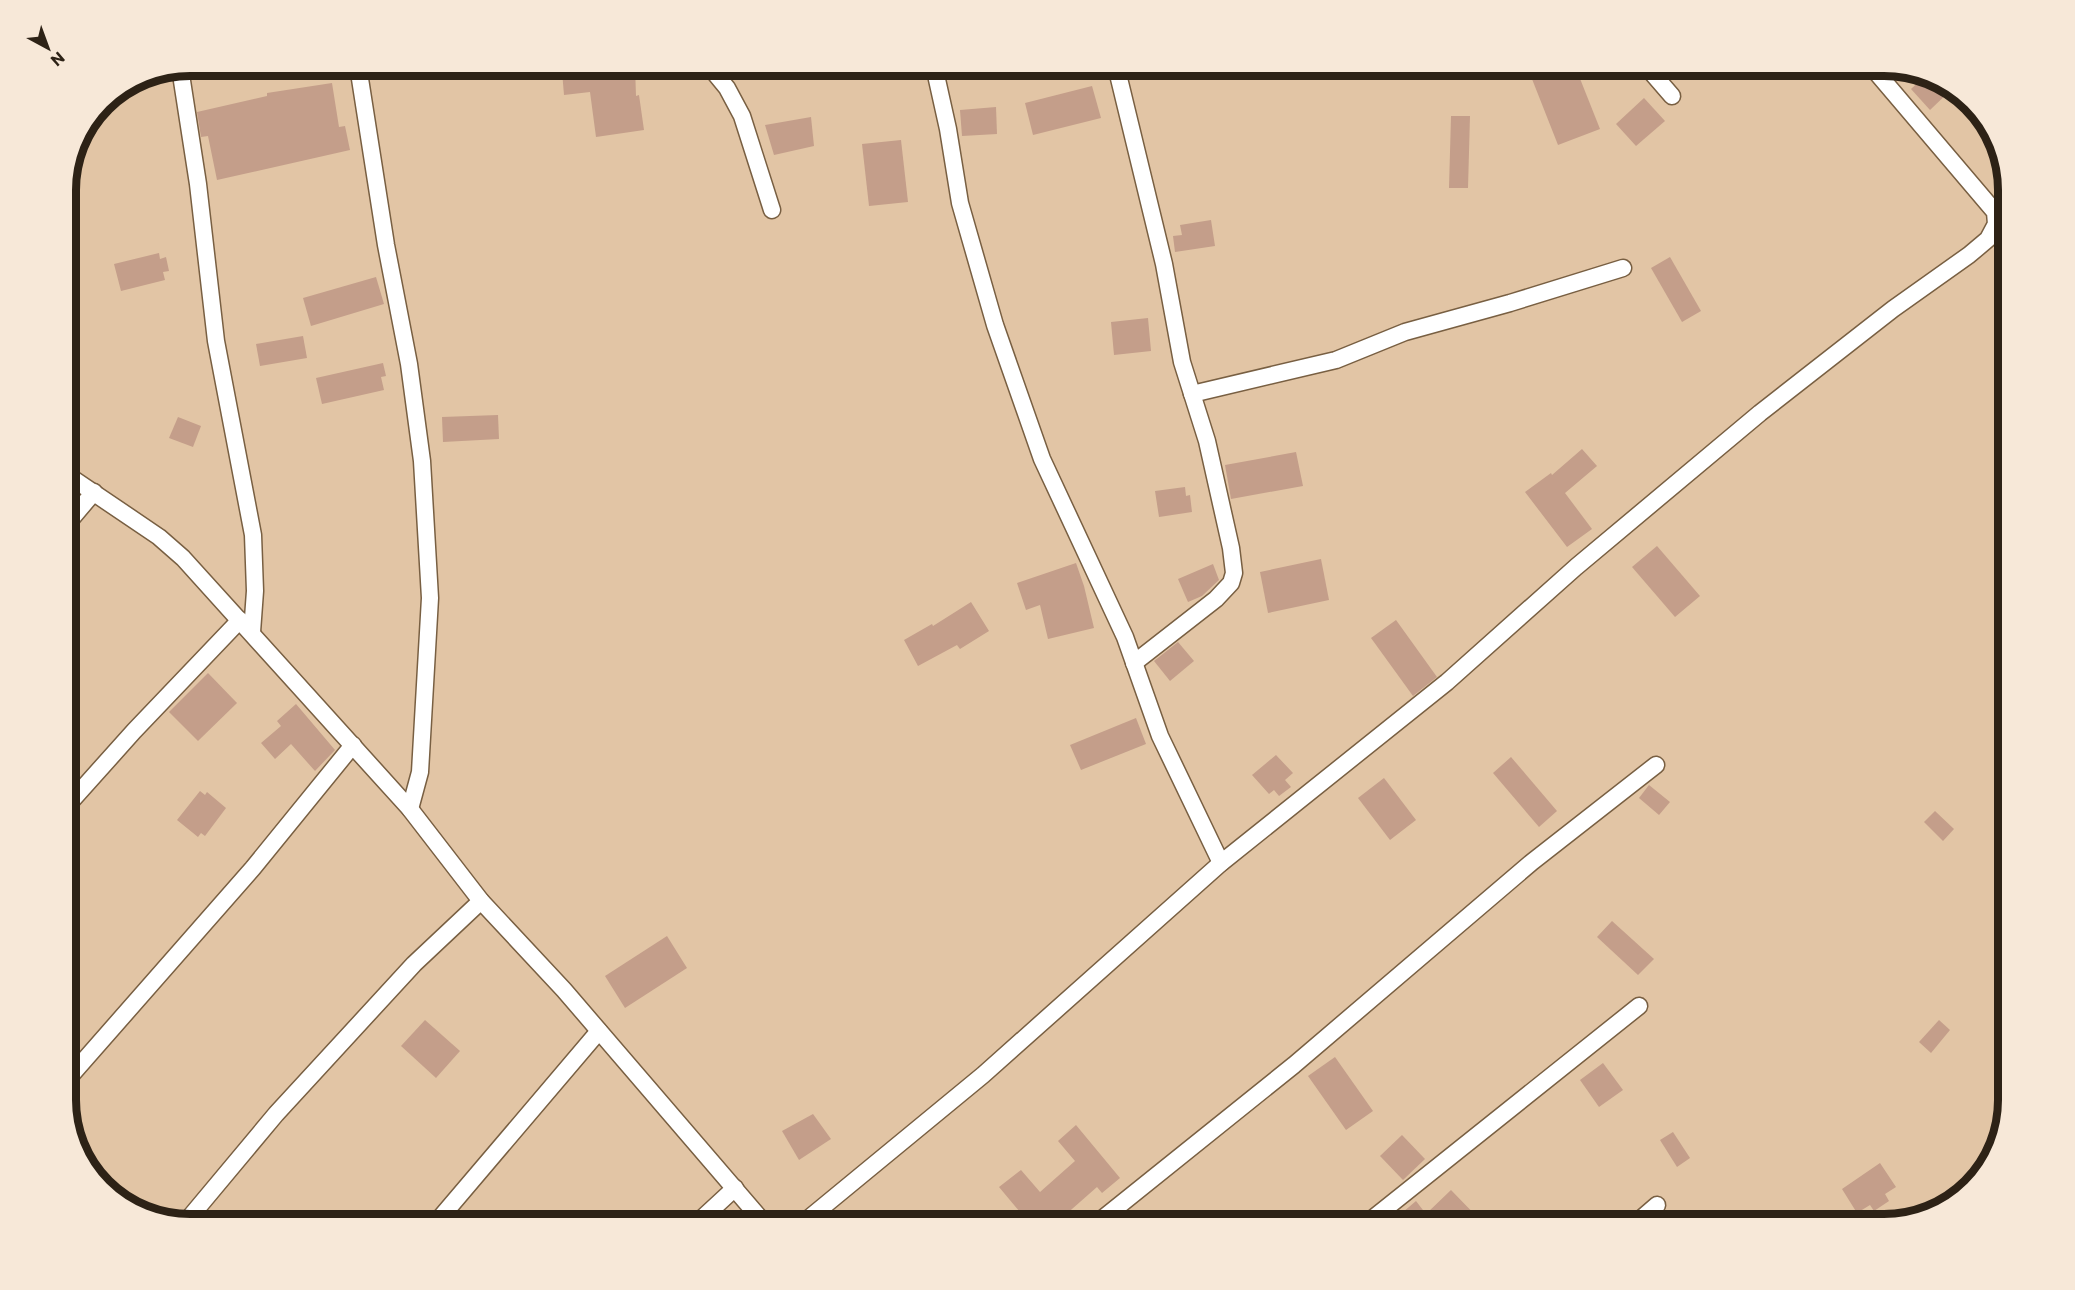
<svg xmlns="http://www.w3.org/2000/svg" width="2075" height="1290" font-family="Commissioner,sans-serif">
	<rect width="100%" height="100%" fill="#e2c5a5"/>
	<g fill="#c49e8a">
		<path d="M 592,66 L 635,66 L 636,96 L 639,95 L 644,130 L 596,137 L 590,92 L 564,95 L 562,71 Z"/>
		<path d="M 1565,66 L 1575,66 L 1600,129 L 1558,145 L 1532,79 Z"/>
		<path d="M 1924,77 L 1947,83 L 1953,88 L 1930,110 L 1911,89 Z"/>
		<path d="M 332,83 L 339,127 L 345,126 L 350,150 L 217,180 L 208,136 L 201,137 L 197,112 L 267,96 L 267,93 Z"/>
		<path d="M 1092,86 L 1101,118 L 1033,135 L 1025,103 Z"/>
		<path d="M 1644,98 L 1665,121 L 1636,146 L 1616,124 Z"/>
		<path d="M 996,107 L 997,134 L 962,136 L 960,110 Z"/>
		<path d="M 1451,116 L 1470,116 L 1468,188 L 1449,188 Z"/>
		<path d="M 811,117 L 814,146 L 774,155 L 765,125 Z"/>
		<path d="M 901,140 L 908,202 L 869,206 L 862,144 Z"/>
		<path d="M 1211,220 L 1215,246 L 1175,252 L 1173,236 L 1182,235 L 1180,225 Z"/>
		<path d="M 159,253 L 160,259 L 166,257 L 169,271 L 163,272 L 165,280 L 121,291 L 114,264 Z"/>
		<path d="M 1670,257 L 1701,311 L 1682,322 L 1651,268 Z"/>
		<path d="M 376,277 L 384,304 L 311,326 L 303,298 Z"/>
		<path d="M 1148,318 L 1151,351 L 1114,355 L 1111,322 Z"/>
		<path d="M 303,336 L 307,358 L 260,366 L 256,344 Z"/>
		<path d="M 383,363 L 386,376 L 381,377 L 384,390 L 322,404 L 316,378 Z"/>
		<path d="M 498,415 L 499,439 L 443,442 L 442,417 Z"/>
		<path d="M 178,417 L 201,426 L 193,447 L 169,438 Z"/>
		<path d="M 1582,449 L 1597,466 L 1565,493 L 1592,529 L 1567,547 L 1525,492 L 1551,473 L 1552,475 Z"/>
		<path d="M 1296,452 L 1303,486 L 1231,499 L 1225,465 Z"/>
		<path d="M 1185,487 L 1186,496 L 1190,495 L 1192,512 L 1159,517 L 1155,491 Z"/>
		<path d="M 1657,546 L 1700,596 L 1675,617 L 1632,567 Z"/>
		<path d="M 1321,559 L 1329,600 L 1268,613 L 1260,572 Z"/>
		<path d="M 1076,563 L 1084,586 L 1094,628 L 1048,639 L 1040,605 L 1026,610 L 1017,583 Z"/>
		<path d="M 1213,564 L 1219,580 L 1202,596 L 1188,602 L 1178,579 Z"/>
		<path d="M 971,602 L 989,631 L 960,649 L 957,645 L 918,666 L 904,640 L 932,624 L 933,626 Z"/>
		<path d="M 1396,620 L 1437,677 L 1413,696 L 1371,638 Z"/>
		<path d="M 1178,642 L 1194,661 L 1170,681 L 1154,661 Z"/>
		<path d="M 208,673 L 237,703 L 198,741 L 169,712 Z"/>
		<path d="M 296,704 L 335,750 L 315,771 L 291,744 L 275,759 L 261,743 L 281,726 L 277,721 Z"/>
		<path d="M 1136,718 L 1146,744 L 1081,770 L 1070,745 Z"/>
		<path d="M 1276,755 L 1293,773 L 1285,780 L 1291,787 L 1279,796 L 1274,790 L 1269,794 L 1252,775 Z"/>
		<path d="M 1511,757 L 1557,811 L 1539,827 L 1493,773 Z"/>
		<path d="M 1384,778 L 1416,820 L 1390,840 L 1358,798 Z"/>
		<path d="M 1649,785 L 1670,802 L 1659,815 L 1639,798 Z"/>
		<path d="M 200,791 L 205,795 L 207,792 L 226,808 L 205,836 L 201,833 L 198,837 L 177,820 Z"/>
		<path d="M 1935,811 L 1954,829 L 1943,841 L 1924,822 Z"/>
		<path d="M 1612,921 L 1654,959 L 1638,975 L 1597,937 Z"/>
		<path d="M 667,936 L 687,968 L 625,1008 L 605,976 Z"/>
		<path d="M 425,1020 L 460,1051 L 436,1078 L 401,1046 Z"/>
		<path d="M 1939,1020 L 1950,1030 L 1931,1053 L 1919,1042 Z"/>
		<path d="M 1335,1057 L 1373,1111 L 1346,1130 L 1308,1076 Z"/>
		<path d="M 1603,1063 L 1623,1090 L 1599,1107 L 1580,1080 Z"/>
		<path d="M 813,1114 L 831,1139 L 799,1160 L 782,1131 Z"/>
		<path d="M 1076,1125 L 1120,1178 L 1102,1193 L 1097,1187 L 1055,1224 L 1030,1224 L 999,1187 L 1021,1170 L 1040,1192 L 1075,1161 L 1058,1141 Z"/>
		<path d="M 1673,1132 L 1690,1158 L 1677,1167 L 1660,1140 Z"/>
		<path d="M 1402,1135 L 1425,1159 L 1403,1180 L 1380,1156 Z"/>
		<path d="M 1880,1163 L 1896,1187 L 1885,1194 L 1889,1201 L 1874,1211 L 1870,1205 L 1857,1213 L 1842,1189 Z"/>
		<path d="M 1451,1190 L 1484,1224 L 1389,1224 L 1416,1201 L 1426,1214 Z"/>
	</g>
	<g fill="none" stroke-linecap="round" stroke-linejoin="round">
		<defs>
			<g id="minor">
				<path d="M 358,66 L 386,245 L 409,364 L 422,461 L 430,598 L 420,772 L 410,809"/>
				<path d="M 709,66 L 727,88 L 742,116 L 772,210"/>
				<path d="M 934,66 L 948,129 L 960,203 L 995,325 L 1042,459 L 1125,637 L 1160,736 L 1221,863"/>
				<path d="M 1116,66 L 1164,264 L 1182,362 L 1207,441 L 1231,548 L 1234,573 L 1231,583 L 1216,599 L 1134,663"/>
				<path d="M 1646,66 L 1672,96"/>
				<path d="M 180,68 L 198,184 L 216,341 L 253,535 L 255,591 L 252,632"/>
				<path d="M 1192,394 L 1336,360 L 1405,332 L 1510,303 L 1623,268"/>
				<path d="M 66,474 L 159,537 L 183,558 L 410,809 L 481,901 L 564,990 L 765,1224"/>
				<path d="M 66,525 L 94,492"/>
				<path d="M 66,807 L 134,731 L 240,620"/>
				<path d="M 66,1081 L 253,868 L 353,745"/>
				<path d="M 185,1223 L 276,1114 L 414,964 L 481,901"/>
				<path d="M 435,1224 L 599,1031"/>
				<path d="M 696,1224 L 735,1188"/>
				<path d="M 802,1224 L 983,1075 L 1221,863 L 1447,682 L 1576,567 L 1760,413 L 1893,309 L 1969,255 L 1988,239 L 1996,224 L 1995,212 L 1871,66"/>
				<path d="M 1096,1224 L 1294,1065 L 1532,862 L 1656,765"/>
				<path d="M 1366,1224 L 1639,1006"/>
				<path d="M 1635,1224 L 1657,1205"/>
			</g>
		</defs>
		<use href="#minor" stroke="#785f42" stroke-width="19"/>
		<use href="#minor" stroke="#fff" stroke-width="16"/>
	</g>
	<path d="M0 0H2075V1290H0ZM190 76H1884A114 114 0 0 1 1998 190V1100A114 114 0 0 1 1884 1214H190A114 114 0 0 1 76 1100V190A114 114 0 0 1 190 76Z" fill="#f7e8d8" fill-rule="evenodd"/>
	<path fill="none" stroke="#2d2216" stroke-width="8" d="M190 76H1884A114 114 0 0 1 1998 190V1100A114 114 0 0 1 1884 1214H190A114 114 0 0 1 76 1100V190A114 114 0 0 1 190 76Z"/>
	<g transform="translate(48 48) rotate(139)" stroke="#f7e8d8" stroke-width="4.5" paint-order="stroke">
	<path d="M0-4.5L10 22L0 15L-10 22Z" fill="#2d2216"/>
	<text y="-9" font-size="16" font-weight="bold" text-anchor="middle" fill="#2d2216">N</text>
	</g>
</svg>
